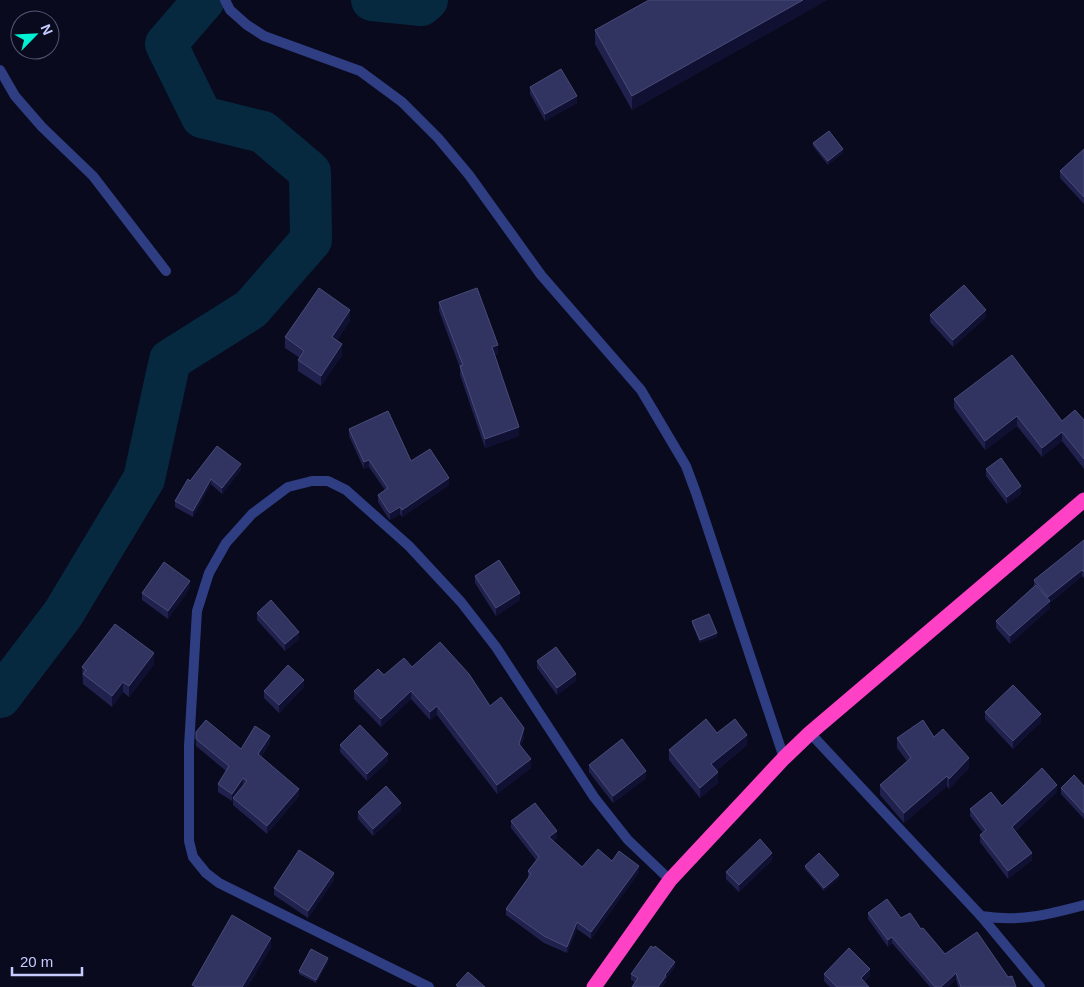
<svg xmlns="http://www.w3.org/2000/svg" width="1084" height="987" font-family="Arial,sans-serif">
	<rect width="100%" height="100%" fill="#090a1d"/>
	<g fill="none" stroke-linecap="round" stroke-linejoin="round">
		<g stroke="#062940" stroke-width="42">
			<path d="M 372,0 L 421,5 L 427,0"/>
			<path d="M 0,697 L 63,614 L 144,479 L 170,360 L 251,309 L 311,240 L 310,172 L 263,132 L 202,117 L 166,44 L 204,0"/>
		</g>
		<g stroke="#2f3e82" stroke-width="10">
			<path d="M 225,0 L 230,10 L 247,25 L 264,36 L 360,71 L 402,102 L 438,138 L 469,175 L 541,275 L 641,390 L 686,466 L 696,493 L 784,758"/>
			<path d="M 0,70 L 15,96 L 42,127 L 93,176 L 166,271"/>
			<path d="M 810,733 L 981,916 C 1019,922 1047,915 1084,905"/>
			<path d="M 981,916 L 1040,987"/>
			<path d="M 429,987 L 219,883 L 206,873 L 193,857 L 189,841 L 189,746 L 197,611 L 209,573 L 226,543 L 252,514 L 288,487 L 312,481 L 328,481 L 346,490 L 409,546 L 461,602 L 496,647 L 594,797 L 628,840 L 670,880"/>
		</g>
		<path stroke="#ff41c6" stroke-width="15" d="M 594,987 L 670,880 L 784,758 L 810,733 L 1084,500"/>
	</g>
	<g fill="#20214d">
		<path d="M 649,0 L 827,0 L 632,110 L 595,44 L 595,30 Z"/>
		<path d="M 530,87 L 577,103 L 545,121 L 530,94 Z"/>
		<path d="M 813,143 L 843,153 L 828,165 L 813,146 Z"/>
		<path d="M 1084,149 L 1084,204 L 1060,178 L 1060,171 Z"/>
		<path d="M 439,302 L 498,354 L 495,355 L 519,436 L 485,448 L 460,375 L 460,368 L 439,311 Z"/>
		<path d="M 930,315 L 986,317 L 953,347 L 930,322 Z"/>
		<path d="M 350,321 L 337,340 L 342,355 L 321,386 L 298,371 L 298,360 L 300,358 L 285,348 L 285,337 Z"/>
		<path d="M 954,399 L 1062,421 L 1084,420 L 1084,469 L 1062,441 L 1042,457 L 1017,426 L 985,450 L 954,408 Z"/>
		<path d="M 349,429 L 411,461 L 449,485 L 402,517 L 400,514 L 390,520 L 388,518 L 378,502 L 378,495 L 385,490 L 369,467 L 364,469 L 349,436 Z"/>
		<path d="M 986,469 L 1021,494 L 1007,504 L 986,476 Z"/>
		<path d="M 241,470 L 222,494 L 211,484 L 193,517 L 175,507 L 175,501 L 190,481 Z"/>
		<path d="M 1084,540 L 1084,578 L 1082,576 L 1050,603 L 1050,608 L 1010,644 L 996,628 L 996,621 L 1034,586 L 1034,580 Z"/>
		<path d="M 475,576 L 520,600 L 496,616 L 475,583 Z"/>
		<path d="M 190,588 L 168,619 L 142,600 L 142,593 Z"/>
		<path d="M 257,613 L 299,639 L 285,651 L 257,620 Z"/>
		<path d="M 692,621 L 717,637 L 700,643 L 692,624 Z"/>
		<path d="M 537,661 L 576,681 L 557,695 L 537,668 Z"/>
		<path d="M 154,664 L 129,697 L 123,692 L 112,707 L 83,684 L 82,667 Z"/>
		<path d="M 412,667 L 490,706 L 524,737 L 521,747 L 531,768 L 497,794 L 437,715 L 430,720 L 411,699 L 381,727 L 354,699 L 354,691 L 384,675 Z"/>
		<path d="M 304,687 L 279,713 L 264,698 L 264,691 Z"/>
		<path d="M 985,712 L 1041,722 L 1013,749 L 985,719 Z"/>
		<path d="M 196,732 L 241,749 L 270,743 L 261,757 L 299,796 L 267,834 L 233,805 L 233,799 L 232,801 L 218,792 L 218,784 L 226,771 L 196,746 Z"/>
		<path d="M 717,733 L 747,745 L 716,771 L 718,783 L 700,798 L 669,760 L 669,750 Z"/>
		<path d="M 934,737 L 969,768 L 949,789 L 947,786 L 904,823 L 880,795 L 880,785 L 907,761 L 897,748 L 897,738 Z"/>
		<path d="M 340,745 L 388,761 L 367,781 L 340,752 Z"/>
		<path d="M 589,765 L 646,778 L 613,803 L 589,772 Z"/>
		<path d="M 1084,786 L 1084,819 L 1061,794 L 1061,788 Z"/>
		<path d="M 1057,792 L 1015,832 L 1032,860 L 1008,879 L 980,842 L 980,835 L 983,833 L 970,816 L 970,809 L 1002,806 Z"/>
		<path d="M 401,810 L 373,836 L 358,819 L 358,812 Z"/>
		<path d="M 511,821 L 557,838 L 553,841 L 582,867 L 612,861 L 639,872 L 591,939 L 577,929 L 567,953 L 544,943 L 506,915 L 506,909 L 528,878 L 528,871 L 536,860 L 511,828 Z"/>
		<path d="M 772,860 L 739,892 L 726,879 L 726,872 Z"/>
		<path d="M 805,866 L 839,878 L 824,891 L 805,869 Z"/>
		<path d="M 334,880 L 308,918 L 274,895 L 274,888 Z"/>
		<path d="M 868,913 L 901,918 L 921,929 L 945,954 L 1016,987 L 958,987 L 956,979 L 948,987 L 930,987 L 892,943 L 888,947 L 868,919 Z"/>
		<path d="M 328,962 L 316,983 L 299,974 L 299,971 Z"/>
		<path d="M 675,967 L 666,979 L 666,982 L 662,987 L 632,987 L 635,982 L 631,980 L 631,974 Z"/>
		<path d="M 824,974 L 870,976 L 864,982 L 869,987 L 830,987 L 824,981 Z"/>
	</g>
	<g fill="#0f1032">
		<path d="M 803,0 L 827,0 L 632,110 L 632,96 Z"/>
		<path d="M 577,96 L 577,103 L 545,121 L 545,114 Z"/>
		<path d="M 843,149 L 843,153 L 828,165 L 828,161 Z"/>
		<path d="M 350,310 L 350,321 L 332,347 L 332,337 Z"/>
		<path d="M 986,310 L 986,317 L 953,347 L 953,340 Z"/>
		<path d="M 342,344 L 342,355 L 321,386 L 321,376 Z"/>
		<path d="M 498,345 L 498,354 L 492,356 L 492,347 Z"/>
		<path d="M 1017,416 L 1017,426 L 985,450 L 985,441 Z"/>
		<path d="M 519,427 L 519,436 L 485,448 L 485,439 Z"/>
		<path d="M 1062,432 L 1062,441 L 1042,457 L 1042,448 Z"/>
		<path d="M 369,460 L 369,467 L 364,469 L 364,462 Z"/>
		<path d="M 241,464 L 241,470 L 222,494 L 222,488 Z"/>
		<path d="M 449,478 L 449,485 L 402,517 L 402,510 Z"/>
		<path d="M 211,479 L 211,484 L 193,517 L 193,511 Z"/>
		<path d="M 1021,486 L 1021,494 L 1007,504 L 1007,497 Z"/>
		<path d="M 400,507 L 400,514 L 390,520 L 390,513 Z"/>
		<path d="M 1082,570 L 1082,576 L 1050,603 L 1050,608 L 1010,644 L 1010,636 L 1048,602 L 1048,597 Z"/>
		<path d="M 190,581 L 190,588 L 168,619 L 168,611 Z"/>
		<path d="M 520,593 L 520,600 L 496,616 L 496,608 Z"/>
		<path d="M 299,632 L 299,639 L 285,651 L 285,644 Z"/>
		<path d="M 717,633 L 717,637 L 700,643 L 700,640 Z"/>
		<path d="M 154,653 L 154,664 L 129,697 L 129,686 Z"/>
		<path d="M 576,674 L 576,681 L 557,695 L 557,688 Z"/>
		<path d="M 304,680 L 304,687 L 279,713 L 279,705 Z"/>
		<path d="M 123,682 L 123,692 L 112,707 L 112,696 Z"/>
		<path d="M 411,691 L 411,699 L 381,727 L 381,719 Z"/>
		<path d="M 437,706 L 437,715 L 430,720 L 430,712 Z"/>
		<path d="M 1041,714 L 1041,722 L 1013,749 L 1013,741 Z"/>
		<path d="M 524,728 L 524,737 L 519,753 L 519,744 Z"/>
		<path d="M 747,735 L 747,745 L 711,775 L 711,764 Z"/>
		<path d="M 270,736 L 270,743 L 258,761 L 258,754 Z"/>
		<path d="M 388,754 L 388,761 L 367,781 L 367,774 Z"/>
		<path d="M 969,758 L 969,768 L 949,789 L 949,779 Z"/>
		<path d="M 531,759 L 531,768 L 497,794 L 497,785 Z"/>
		<path d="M 646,771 L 646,778 L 613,803 L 613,796 Z"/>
		<path d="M 718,772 L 718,783 L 700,798 L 700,788 Z"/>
		<path d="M 947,776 L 947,786 L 904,823 L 904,813 Z"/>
		<path d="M 243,778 L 243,785 L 232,801 L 232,794 Z"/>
		<path d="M 1057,785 L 1057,792 L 1012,835 L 1012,827 Z"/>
		<path d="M 299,789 L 299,796 L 267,834 L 267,826 Z"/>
		<path d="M 401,803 L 401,810 L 373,836 L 373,829 Z"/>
		<path d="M 557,831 L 557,838 L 549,844 L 549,837 Z"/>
		<path d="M 772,853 L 772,860 L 739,892 L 739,885 Z"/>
		<path d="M 1032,853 L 1032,860 L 1008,879 L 1008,871 Z"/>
		<path d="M 639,866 L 639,872 L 591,939 L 591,932 Z"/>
		<path d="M 334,873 L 334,880 L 308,918 L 308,911 Z"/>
		<path d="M 839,875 L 839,878 L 824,891 L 824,888 Z"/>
		<path d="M 577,922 L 577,929 L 567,953 L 567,947 Z"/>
		<path d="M 892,937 L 892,943 L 888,947 L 888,940 Z"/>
		<path d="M 271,938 L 271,948 L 248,987 L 242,987 Z"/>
		<path d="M 328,958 L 328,962 L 316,983 L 316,980 Z"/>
		<path d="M 675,962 L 675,967 L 666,979 L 666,982 L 662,987 L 658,987 L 665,975 Z"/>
		<path d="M 870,969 L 870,976 L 861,986 L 861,978 Z"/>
		<path d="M 956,973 L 956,979 L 948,987 L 941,987 Z"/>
	</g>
	<g fill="#313360" stroke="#494b79">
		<path d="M 649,0 L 803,0 L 632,96 L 595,30 Z"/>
		<path d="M 561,69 L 577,96 L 545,114 L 530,87 Z"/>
		<path d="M 829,131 L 843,149 L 828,161 L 813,143 Z"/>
		<path d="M 1084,149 L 1084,197 L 1060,171 Z"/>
		<path d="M 964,285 L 986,310 L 953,340 L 930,315 Z"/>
		<path d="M 319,288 L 350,310 L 332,337 L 342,344 L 321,376 L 298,360 L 304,351 L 285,337 Z"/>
		<path d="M 477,288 L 498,345 L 492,347 L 519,427 L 485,439 L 460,366 L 463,365 L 439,302 Z"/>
		<path d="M 1012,355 L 1062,421 L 1075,410 L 1084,420 L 1084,459 L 1062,432 L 1042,448 L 1017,416 L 985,441 L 954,399 Z"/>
		<path d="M 388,411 L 411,461 L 430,449 L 449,478 L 402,510 L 400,507 L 390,513 L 388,511 L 378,495 L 388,488 L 369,460 L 364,462 L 349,429 Z"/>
		<path d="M 217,446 L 241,464 L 222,488 L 211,479 L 193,511 L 175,501 L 188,479 L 190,481 Z"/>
		<path d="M 1001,458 L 1021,486 L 1007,497 L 986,469 Z"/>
		<path d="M 1084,540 L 1084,572 L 1082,570 L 1048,597 L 1034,580 Z"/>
		<path d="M 499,560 L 520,593 L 496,608 L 475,576 Z"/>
		<path d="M 164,562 L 190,581 L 168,611 L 142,593 Z"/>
		<path d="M 1036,585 L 1050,601 L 1010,636 L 996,621 Z"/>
		<path d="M 271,600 L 299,632 L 285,644 L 257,613 Z"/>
		<path d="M 709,614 L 717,633 L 700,640 L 692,621 Z"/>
		<path d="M 115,624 L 154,653 L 129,686 L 123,682 L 112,696 L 83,674 L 86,670 L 82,667 Z"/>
		<path d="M 440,642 L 469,674 L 490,706 L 501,697 L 524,728 L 519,744 L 531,759 L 497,785 L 437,706 L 430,712 L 411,691 L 381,719 L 354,691 L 378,669 L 384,675 L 404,658 L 412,667 Z"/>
		<path d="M 556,647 L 576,674 L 557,688 L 537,661 Z"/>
		<path d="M 288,665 L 304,680 L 279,705 L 264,691 Z"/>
		<path d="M 1013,685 L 1041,714 L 1013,741 L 985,712 Z"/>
		<path d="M 706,719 L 717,733 L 735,719 L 747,735 L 711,764 L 718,772 L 700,788 L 669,750 Z"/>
		<path d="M 206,720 L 241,749 L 255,726 L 270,736 L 258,754 L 299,789 L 267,826 L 233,798 L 247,781 L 243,778 L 232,794 L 218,784 L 229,766 L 196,739 L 196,732 Z"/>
		<path d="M 923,720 L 934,737 L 943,729 L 969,758 L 949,779 L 947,776 L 904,813 L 880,785 L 911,758 L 897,738 Z"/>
		<path d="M 360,725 L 388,754 L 367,774 L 340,745 Z"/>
		<path d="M 622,739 L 646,771 L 613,796 L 589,765 Z"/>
		<path d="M 1042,768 L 1057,785 L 1012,827 L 1032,853 L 1008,871 L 980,835 L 986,830 L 970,809 L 991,792 L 1002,806 Z"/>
		<path d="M 1074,775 L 1084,786 L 1084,813 L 1061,788 Z"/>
		<path d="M 386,786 L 401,803 L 373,829 L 358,812 Z"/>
		<path d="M 535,803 L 557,831 L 549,837 L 582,867 L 598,849 L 612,861 L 619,851 L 639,866 L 591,932 L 577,922 L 567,947 L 544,936 L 506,909 L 531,874 L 528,871 L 539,857 L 511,821 Z"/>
		<path d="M 760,839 L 772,853 L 739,885 L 726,872 Z"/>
		<path d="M 299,850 L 334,873 L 308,911 L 274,888 Z"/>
		<path d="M 819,853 L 839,875 L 824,888 L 805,866 Z"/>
		<path d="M 887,899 L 901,918 L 910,913 L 921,929 L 923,928 L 945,954 L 977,932 L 1008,977 L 1012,976 L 1016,987 L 961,987 L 956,973 L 941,987 L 935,987 L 892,937 L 888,940 L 868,913 Z"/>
		<path d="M 232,915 L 271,938 L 242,987 L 196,987 L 192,985 Z"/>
		<path d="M 651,946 L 654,948 L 655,946 L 675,962 L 665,975 L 666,976 L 658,987 L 632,987 L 638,978 L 631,974 Z"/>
		<path d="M 849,948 L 870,969 L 861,978 L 869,987 L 837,987 L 824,974 Z"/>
		<path d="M 311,949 L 328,958 L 316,980 L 299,971 Z"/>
		<path d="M 468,972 L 485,987 L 458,987 L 456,985 Z"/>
	</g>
	<g transform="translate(35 35) rotate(66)"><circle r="24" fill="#090a1d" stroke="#555877"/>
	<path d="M0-4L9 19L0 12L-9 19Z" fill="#00f1d3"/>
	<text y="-8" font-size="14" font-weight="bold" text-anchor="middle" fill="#c6ccff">N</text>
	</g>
	<path d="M12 967v8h70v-8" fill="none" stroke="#c6ccff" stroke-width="2.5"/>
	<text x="20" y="967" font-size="15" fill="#c6ccff" stroke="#090a1d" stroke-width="4" paint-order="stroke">20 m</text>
</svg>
